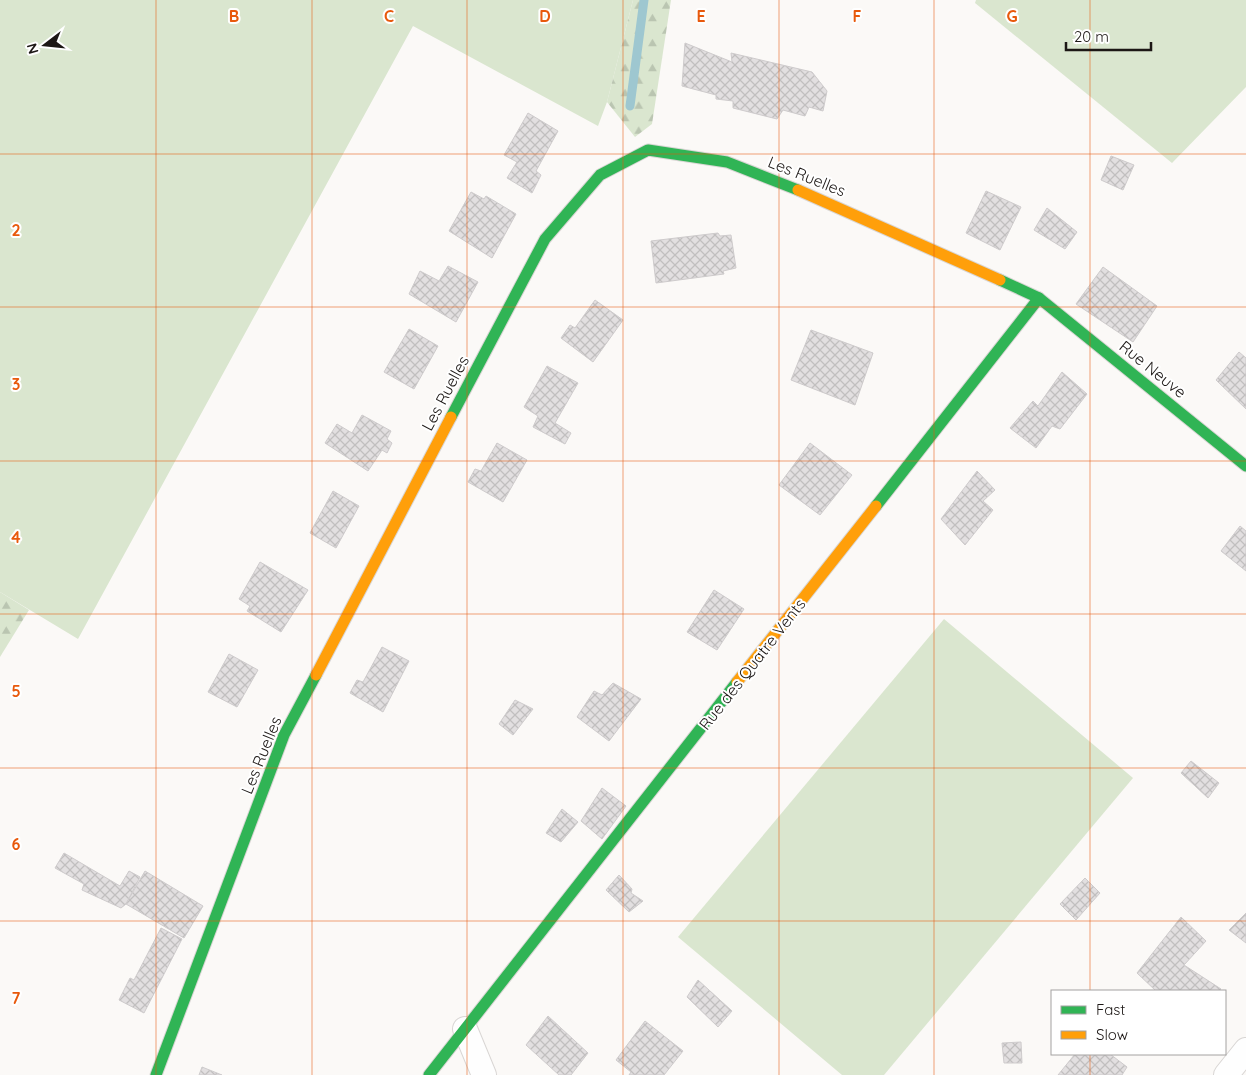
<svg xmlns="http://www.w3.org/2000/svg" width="1246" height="1075" font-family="Quicksand,sans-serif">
	<defs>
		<pattern id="forest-firs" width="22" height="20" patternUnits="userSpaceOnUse" patternTransform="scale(1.25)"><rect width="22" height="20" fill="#dae6cf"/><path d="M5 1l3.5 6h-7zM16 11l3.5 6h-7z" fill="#bac5b1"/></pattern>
		<pattern id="building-cross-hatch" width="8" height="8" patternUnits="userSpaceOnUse" patternTransform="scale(1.25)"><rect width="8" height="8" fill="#e2dfe0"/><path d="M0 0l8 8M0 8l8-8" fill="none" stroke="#c1bfbf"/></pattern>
	</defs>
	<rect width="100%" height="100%" fill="#fbf9f7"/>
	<g fill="#dae6cf">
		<path d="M 0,0 L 633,0 L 607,102 L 598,126 L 413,26 L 78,639 L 0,592 Z"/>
		<path d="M 976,0 L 1246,0 L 1246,87 L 1172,163 L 975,3 Z"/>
		<path d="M 944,619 L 1133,778 L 884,1075 L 842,1075 L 678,937 Z"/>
	</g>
	<g fill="url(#forest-firs)">
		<path d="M 633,0 L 671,0 L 652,124 L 635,137 L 607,102 Z"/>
		<path d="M 0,592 L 29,610 L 0,657 Z"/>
	</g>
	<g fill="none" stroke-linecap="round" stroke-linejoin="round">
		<path stroke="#9ec7d0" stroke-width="9" d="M 630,106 L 644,0"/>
	</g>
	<g fill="url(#building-cross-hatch)" stroke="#cecbcc">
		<path d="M 685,43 L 732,62 L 731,53 L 812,72 L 827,91 L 823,111 L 809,107 L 805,116 L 783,110 L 777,119 L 733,108 L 733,101 L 716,99 L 716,95 L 682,86 Z"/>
		<path d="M 528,113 L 558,131 L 536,171 L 541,175 L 532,193 L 507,178 L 517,162 L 504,155 Z"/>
		<path d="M 1111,156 L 1134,165 L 1123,190 L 1101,180 Z"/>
		<path d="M 986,191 L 1021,207 L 1000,250 L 966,233 Z"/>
		<path d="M 471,192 L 484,199 L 486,196 L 516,214 L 492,258 L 449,231 Z"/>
		<path d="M 1047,208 L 1077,232 L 1065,249 L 1034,230 Z"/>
		<path d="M 718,233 L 720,236 L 731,235 L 736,268 L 723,271 L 724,274 L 656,283 L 651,241 Z"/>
		<path d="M 448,266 L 478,282 L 456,322 L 409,294 L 420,271 L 439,281 Z"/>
		<path d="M 1103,267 L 1157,306 L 1133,342 L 1076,304 Z"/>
		<path d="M 595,300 L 623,320 L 593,362 L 561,338 L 570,325 L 575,328 Z"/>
		<path d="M 409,329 L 438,346 L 414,389 L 384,372 Z"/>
		<path d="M 811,330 L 873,353 L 855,405 L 791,380 Z"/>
		<path d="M 1239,352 L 1246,358 L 1246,409 L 1216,380 Z"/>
		<path d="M 547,366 L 578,383 L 555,423 L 571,433 L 565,444 L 533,427 L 538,416 L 524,407 Z"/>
		<path d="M 1062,372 L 1087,394 L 1060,429 L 1052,426 L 1036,448 L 1010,428 L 1033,401 L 1038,406 Z"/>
		<path d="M 362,415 L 391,431 L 387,439 L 392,443 L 387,453 L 382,450 L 368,471 L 325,443 L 337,424 L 352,433 Z"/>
		<path d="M 497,443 L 527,460 L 503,502 L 468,482 L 475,469 L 481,471 Z"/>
		<path d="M 810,443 L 852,475 L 820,515 L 779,485 Z"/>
		<path d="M 977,471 L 995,490 L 983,501 L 993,510 L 965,545 L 941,519 Z"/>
		<path d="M 333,491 L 359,506 L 336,548 L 310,533 Z"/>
		<path d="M 1240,526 L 1246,531 L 1246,571 L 1221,551 Z"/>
		<path d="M 260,562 L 308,590 L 281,632 L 247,611 L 250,606 L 239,599 Z"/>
		<path d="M 714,590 L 744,609 L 717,650 L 687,632 Z"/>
		<path d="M 382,647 L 409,661 L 383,712 L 350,693 L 357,680 L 363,682 Z"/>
		<path d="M 229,654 L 258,670 L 237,707 L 208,692 Z"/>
		<path d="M 613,683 L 641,699 L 609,741 L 577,717 L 594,691 L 602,695 Z"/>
		<path d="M 515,700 L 533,709 L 513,735 L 499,724 Z"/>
		<path d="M 1191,761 L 1219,783 L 1208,798 L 1181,773 Z"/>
		<path d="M 602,788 L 626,806 L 602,839 L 581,821 Z"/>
		<path d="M 562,809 L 578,822 L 561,842 L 546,833 Z"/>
		<path d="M 64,853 L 120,886 L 129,871 L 140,877 L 126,904 L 121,908 L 82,890 L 84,884 L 55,868 Z"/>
		<path d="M 145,871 L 203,906 L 184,938 L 126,904 Z"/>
		<path d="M 619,875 L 632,889 L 631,893 L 643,901 L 629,912 L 606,890 Z"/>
		<path d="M 1085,878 L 1100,893 L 1076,920 L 1060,904 Z"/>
		<path d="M 1246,913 L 1246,943 L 1229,930 Z"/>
		<path d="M 1181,917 L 1206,941 L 1184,965 L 1221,989 L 1219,991 L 1156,991 L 1137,973 Z"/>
		<path d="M 161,928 L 182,939 L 144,1013 L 119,1000 L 130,978 L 134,980 Z"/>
		<path d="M 698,980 L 732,1011 L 718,1027 L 687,997 Z"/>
		<path d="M 548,1016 L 588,1053 L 571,1075 L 559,1075 L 526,1045 Z"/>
		<path d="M 645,1021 L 683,1051 L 664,1075 L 629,1075 L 631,1072 L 616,1060 Z"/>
		<path d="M 1021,1042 L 1022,1063 L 1004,1063 L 1002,1043 Z"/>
		<path d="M 1075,1054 L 1110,1054 L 1127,1067 L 1122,1075 L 1058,1075 Z"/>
		<path d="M 202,1067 L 222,1075 L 199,1075 Z"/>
	</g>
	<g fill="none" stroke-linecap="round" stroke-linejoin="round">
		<defs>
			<g id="street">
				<path d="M 465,1029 L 484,1075"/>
				<path d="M 1226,1075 L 1246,1050"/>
			</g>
			<g id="fast">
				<path d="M 1000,280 L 1039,298 L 1246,466"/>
				<path d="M 451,417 L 545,239 L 600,175 L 648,150 L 727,162 L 798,190"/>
				<path d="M 876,506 L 1039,298"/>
				<path d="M 156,1075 L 284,735 L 316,675"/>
				<path d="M 429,1075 L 737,682"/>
			</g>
			<g id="slow">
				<path d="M 798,190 L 1000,280"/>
				<path d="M 316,675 L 451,417"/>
				<path d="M 737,682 L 876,506"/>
			</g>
		</defs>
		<use href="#street" stroke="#d9d6d4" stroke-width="26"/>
		<use href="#fast" stroke="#d9d6d4" stroke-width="13"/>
		<use href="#slow" stroke="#d9d6d4" stroke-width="13"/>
		<use href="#street" stroke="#fefefe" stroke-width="24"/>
		<use href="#fast" stroke="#30b455" stroke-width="11"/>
		<use href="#slow" stroke="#ff9f0a" stroke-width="11"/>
	</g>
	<path fill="none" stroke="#e8590c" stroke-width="1" stroke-opacity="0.55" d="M 156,0 L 156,1075M 312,0 L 312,1075M 467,0 L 467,1075M 623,0 L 623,1075M 779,0 L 779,1075M 934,0 L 934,1075M 1090,0 L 1090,991M 0,154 L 1246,154M 0,307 L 1246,307M 0,461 L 1246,461M 0,614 L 1246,614M 0,768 L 1246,768M 0,921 L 1246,921M 1090,1054 L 1090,1075"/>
	<g text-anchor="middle" stroke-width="4" stroke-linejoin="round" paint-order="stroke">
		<g font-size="16" fill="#1c1715" stroke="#fff">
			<text transform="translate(807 176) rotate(22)" y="6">Les Ruelles</text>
			<text transform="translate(1153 369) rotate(39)" y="6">Rue Neuve</text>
			<text transform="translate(445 393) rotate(-62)" y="6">Les Ruelles</text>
			<text transform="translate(752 664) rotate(-52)" y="6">Rue des Quatre Vents</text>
			<text transform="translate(261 755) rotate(-68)" y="6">Les Ruelles</text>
		</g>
	</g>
	<g font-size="16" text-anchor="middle" font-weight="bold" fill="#e8590c" stroke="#fff" stroke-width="4" stroke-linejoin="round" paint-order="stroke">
		<text x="234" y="22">B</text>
		<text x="389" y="22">C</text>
		<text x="545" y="22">D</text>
		<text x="701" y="22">E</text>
		<text x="857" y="22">F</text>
		<text x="1012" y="22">G</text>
		<text x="16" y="236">2</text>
		<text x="16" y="390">3</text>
		<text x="16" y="543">4</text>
		<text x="16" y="697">5</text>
		<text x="16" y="850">6</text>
		<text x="16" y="1004">7</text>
	</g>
	<rect x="1051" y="990" width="175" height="65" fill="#ffffff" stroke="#a4a2a1"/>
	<rect x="1061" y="1006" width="25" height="8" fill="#30b455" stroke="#a4a2a1"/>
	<text x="1096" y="1015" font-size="15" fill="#1c1715">Fast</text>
	<rect x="1061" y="1031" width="25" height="8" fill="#ff9f0a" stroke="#a4a2a1"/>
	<text x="1096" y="1040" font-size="15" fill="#1c1715">Slow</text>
	<g transform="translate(45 45) rotate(254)" stroke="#ffffff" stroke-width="4" paint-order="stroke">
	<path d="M0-4L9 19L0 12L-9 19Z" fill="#1c1715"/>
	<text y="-8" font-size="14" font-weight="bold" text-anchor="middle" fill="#1c1715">N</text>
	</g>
	<path d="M1066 42v8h85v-8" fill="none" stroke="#1c1715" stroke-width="2.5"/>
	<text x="1074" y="42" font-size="15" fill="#1c1715" stroke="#ffffff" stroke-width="4" paint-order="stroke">20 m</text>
</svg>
